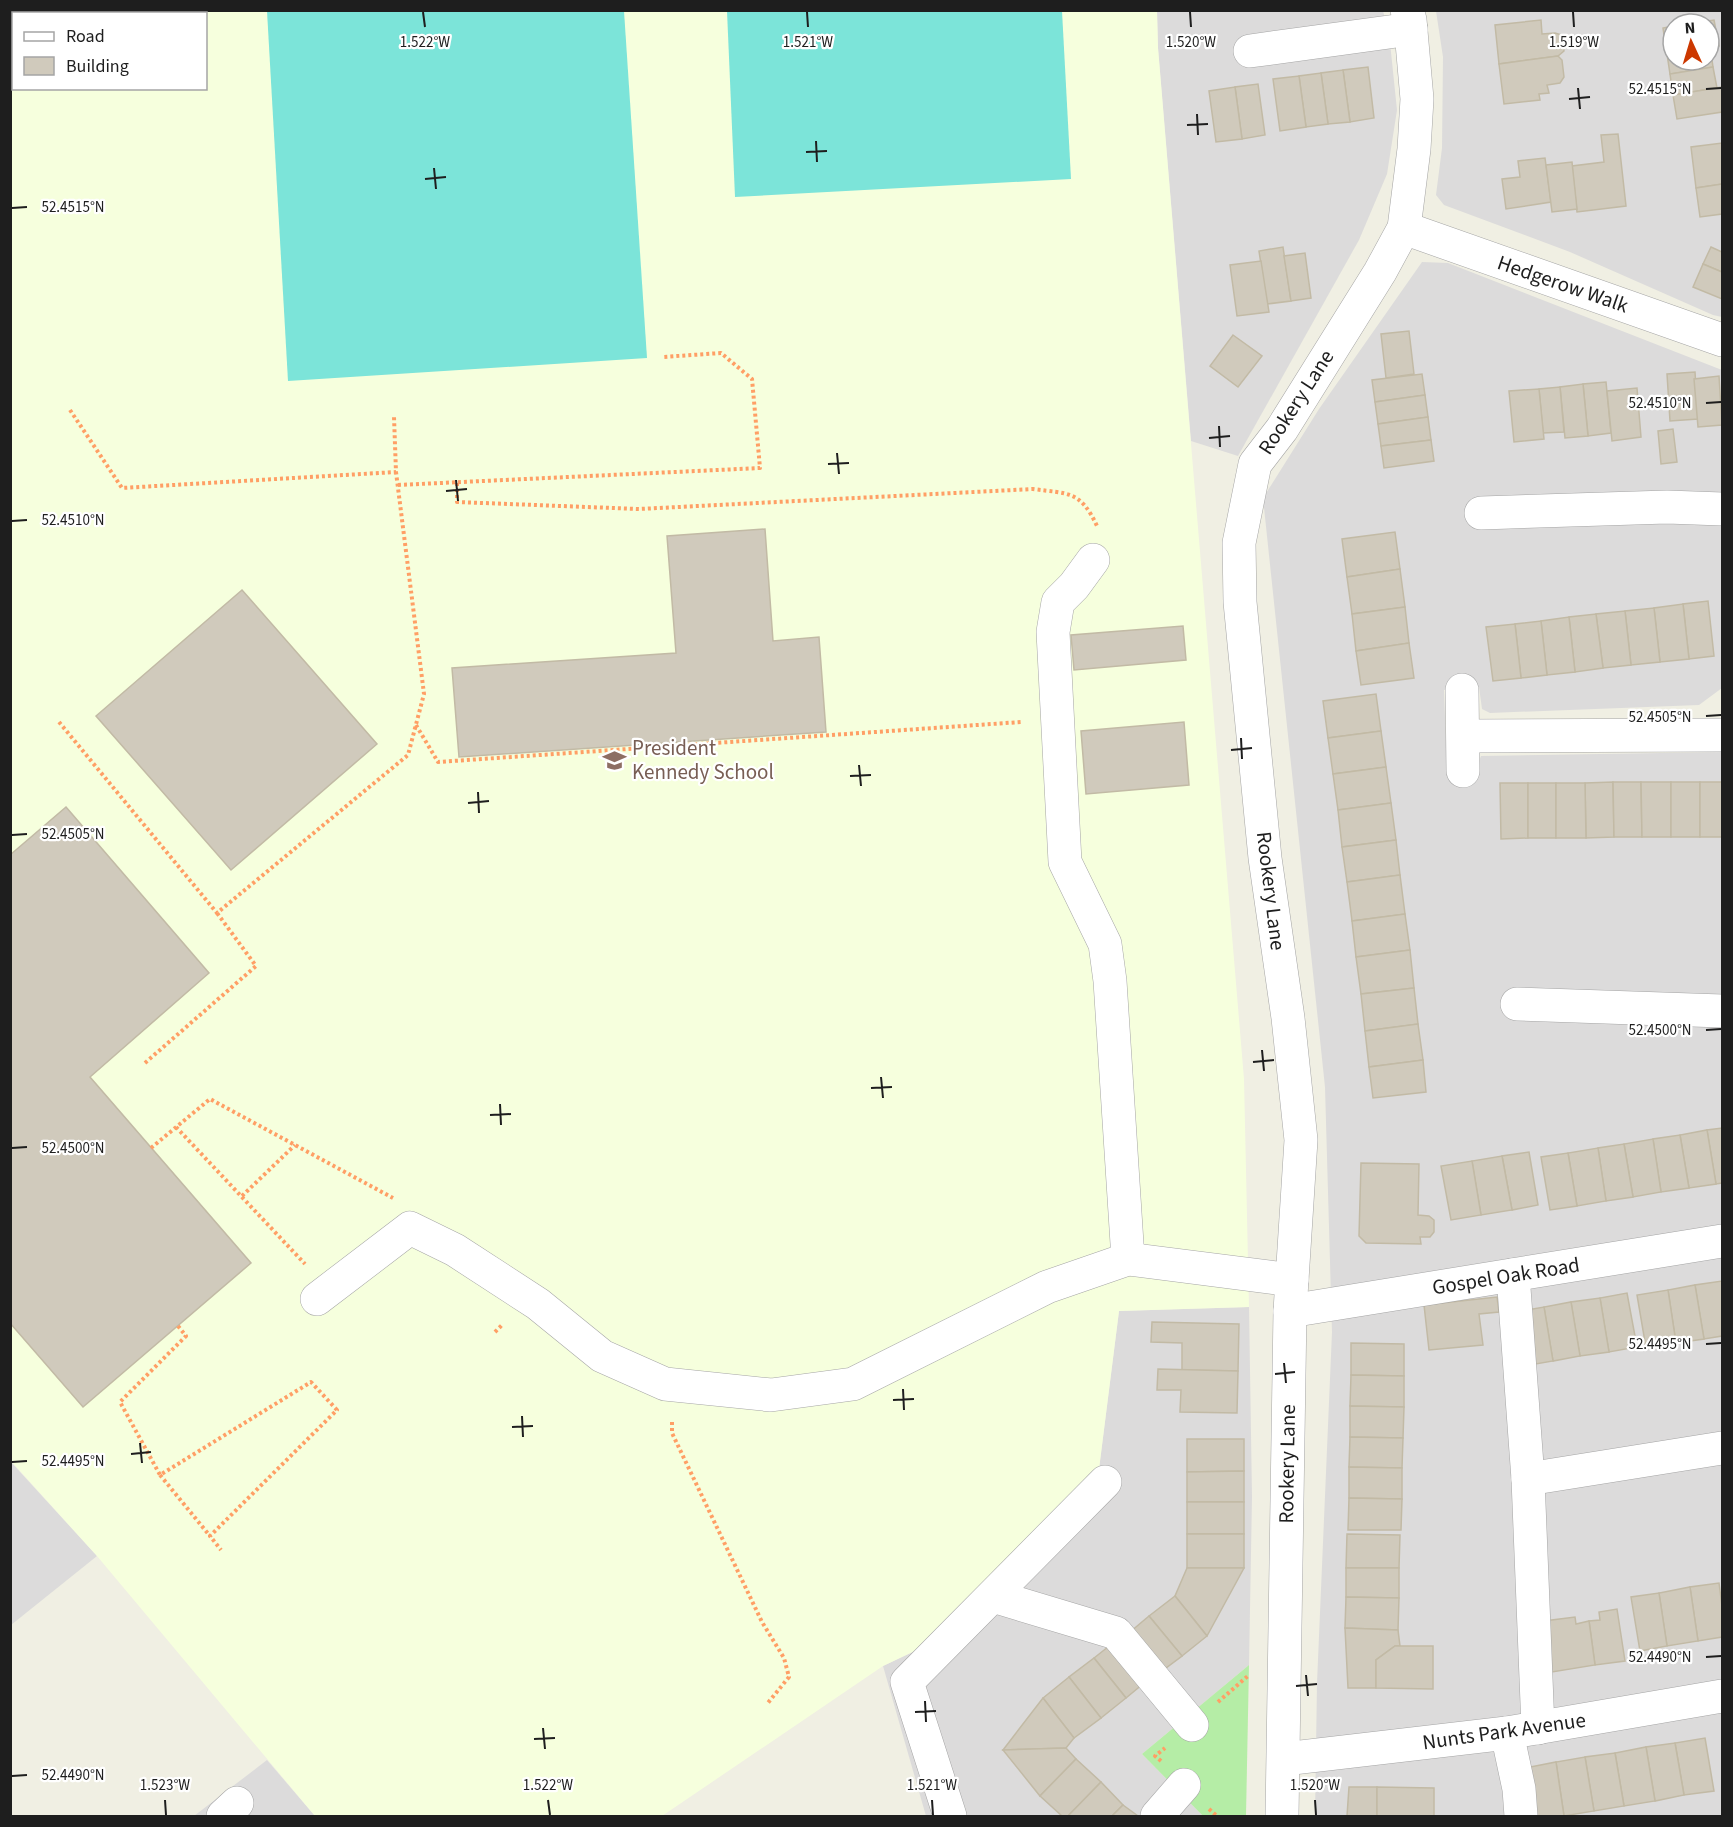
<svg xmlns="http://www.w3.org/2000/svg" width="1733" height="1827" font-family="'Source Sans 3',sans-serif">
	<rect width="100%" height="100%" fill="#f0efe3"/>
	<g fill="#dcdbdb" fill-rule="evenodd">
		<path d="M 1157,11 L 1383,11 L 1389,33 L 1397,110 L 1387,174 L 1359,240 L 1238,456 L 1191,441 L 1158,48 Z"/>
		<path d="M 1436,11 L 1722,11 L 1722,317 L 1713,315 L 1570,252 L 1444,205 L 1436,195 L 1442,148 L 1443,57 ZM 1673,24 L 1709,24 L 1709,60 L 1673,60 Z"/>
		<path d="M 1422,262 L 1448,263 L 1722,370 L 1722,688 L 1699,705 L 1490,713 L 1482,709 L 1479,687 L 1444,690 L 1447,772 L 1474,773 L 1481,756 L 1722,752 L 1722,1816 L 1315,1816 L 1317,1683 L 1332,1332 L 1325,1087 L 1263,498 L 1319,409 Z"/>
		<path d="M 1249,1307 L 1252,1497 L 1249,1665 L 1142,1754 L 1203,1816 L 926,1816 L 883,1666 L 940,1639 L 1099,1469 L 1119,1311 Z"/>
		<path d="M 10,1461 L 97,1556 L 11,1625 L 10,1625 Z"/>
		<path d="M 267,1760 L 315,1816 L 194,1816 Z"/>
	</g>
	<path fill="#f6ffdd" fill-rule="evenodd" d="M 10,11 L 1157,11 L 1158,48 L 1244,1079 L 1249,1307 L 1119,1311 L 1099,1469 L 940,1639 L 883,1666 L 662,1816 L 315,1816 L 97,1556 L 11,1461 ZM 14,14 L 206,14 L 206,88 L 14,88 Z"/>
	<path fill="#b5eda6" d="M 1249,1665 L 1246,1816 L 1203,1816 L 1142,1754 Z"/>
	<g fill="#7ce4d9">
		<path d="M 267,11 L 624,11 L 647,358 L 288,381 Z"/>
		<path d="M 727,11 L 1062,11 L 1071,179 L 735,197 Z"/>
	</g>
	<g fill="#d0cabc" stroke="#c2baa5" stroke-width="1.5">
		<path d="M 1541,20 L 1542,34 L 1555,33 L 1562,35 L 1564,51 L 1558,56 L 1499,64 L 1495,25 Z"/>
		<path d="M 1714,20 L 1719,46 L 1709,48 L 1709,24 L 1686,24 Z"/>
		<path d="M 1673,26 L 1673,53 L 1667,54 L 1663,28 Z"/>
		<path d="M 1710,47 L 1713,67 L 1670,74 L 1667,54 L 1673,53 L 1673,60 L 1709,60 Z"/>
		<path d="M 1558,56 L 1562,60 L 1564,77 L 1560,83 L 1547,85 L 1549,93 L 1539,94 L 1540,100 L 1504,104 L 1499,64 Z"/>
		<path d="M 1368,67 L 1374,118 L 1350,122 L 1343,70 Z"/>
		<path d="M 1713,67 L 1717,88 L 1673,95 L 1670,74 Z"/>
		<path d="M 1343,70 L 1350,122 L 1328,124 L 1321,73 Z"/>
		<path d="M 1321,73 L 1328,124 L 1306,127 L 1299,76 Z"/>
		<path d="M 1299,76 L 1306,127 L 1280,131 L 1273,79 Z"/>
		<path d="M 1258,84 L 1265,135 L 1242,139 L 1235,87 Z"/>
		<path d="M 1235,87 L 1242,139 L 1216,142 L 1209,91 Z"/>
		<path d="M 1722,87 L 1722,112 L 1677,119 L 1673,95 Z"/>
		<path d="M 1618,134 L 1626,206 L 1577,212 L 1572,166 L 1604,162 L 1601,135 Z"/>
		<path d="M 1722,143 L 1722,184 L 1696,188 L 1691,147 Z"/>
		<path d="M 1545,158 L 1551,202 L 1506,209 L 1502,179 L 1520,177 L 1518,161 Z"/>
		<path d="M 1572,162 L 1577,209 L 1552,212 L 1546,165 Z"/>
		<path d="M 1722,184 L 1722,214 L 1700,217 L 1696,188 Z"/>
		<path d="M 1283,247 L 1291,301 L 1267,304 L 1259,251 Z"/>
		<path d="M 1711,247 L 1722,252 L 1722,272 L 1703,264 Z"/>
		<path d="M 1305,253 L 1311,298 L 1291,301 L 1284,256 Z"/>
		<path d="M 1261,261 L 1269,312 L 1237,316 L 1230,265 Z"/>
		<path d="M 1703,264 L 1722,272 L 1722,299 L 1693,287 Z"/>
		<path d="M 1409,331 L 1414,374 L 1386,378 L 1381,334 Z"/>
		<path d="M 1233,335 L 1262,356 L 1238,387 L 1210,366 Z"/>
		<path d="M 1695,372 L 1698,419 L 1670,421 L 1667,374 Z"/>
		<path d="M 1422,374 L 1425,395 L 1375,402 L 1372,380 Z"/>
		<path d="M 1719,376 L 1722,425 L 1698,427 L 1694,379 Z"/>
		<path d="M 1606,382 L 1611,433 L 1588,436 L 1583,384 Z"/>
		<path d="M 1583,384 L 1588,436 L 1565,438 L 1560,387 Z"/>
		<path d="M 1560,387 L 1564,432 L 1543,433 L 1539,389 Z"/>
		<path d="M 1637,388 L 1641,437 L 1612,441 L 1607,391 Z"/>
		<path d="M 1539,389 L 1544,439 L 1514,442 L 1509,391 Z"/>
		<path d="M 1425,395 L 1428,417 L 1378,424 L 1375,402 Z"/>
		<path d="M 1428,417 L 1431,440 L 1381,446 L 1378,424 Z"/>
		<path d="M 1673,429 L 1677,462 L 1661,464 L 1658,431 Z"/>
		<path d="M 1431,440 L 1434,461 L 1384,468 L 1381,446 Z"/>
		<path d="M 765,529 L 773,641 L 819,637 L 826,732 L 459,757 L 452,668 L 676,653 L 667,536 Z"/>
		<path d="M 1395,532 L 1400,569 L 1347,577 L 1342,539 Z"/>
		<path d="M 1400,569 L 1405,607 L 1352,614 L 1347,577 Z"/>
		<path d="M 242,590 L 377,744 L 231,870 L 96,716 Z"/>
		<path d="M 1708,601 L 1714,656 L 1689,659 L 1683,604 Z"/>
		<path d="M 1683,604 L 1689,659 L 1660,662 L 1654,608 Z"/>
		<path d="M 1405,607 L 1409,643 L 1356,651 L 1352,614 Z"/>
		<path d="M 1654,608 L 1660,662 L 1631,665 L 1625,611 Z"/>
		<path d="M 1625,611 L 1631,665 L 1603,668 L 1596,614 Z"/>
		<path d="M 1596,614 L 1603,668 L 1575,672 L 1569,617 Z"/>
		<path d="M 1569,617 L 1575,672 L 1547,675 L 1541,621 Z"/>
		<path d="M 1541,621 L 1547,675 L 1521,678 L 1515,624 Z"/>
		<path d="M 1515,624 L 1521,678 L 1493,681 L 1486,627 Z"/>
		<path d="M 1183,626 L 1186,660 L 1074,670 L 1071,635 Z"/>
		<path d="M 1409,643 L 1414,678 L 1361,685 L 1356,651 Z"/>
		<path d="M 1376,694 L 1381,731 L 1328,738 L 1323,701 Z"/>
		<path d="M 1184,722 L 1189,785 L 1086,794 L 1081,731 Z"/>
		<path d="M 1381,731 L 1386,767 L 1333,774 L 1328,738 Z"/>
		<path d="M 1386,767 L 1391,803 L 1338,810 L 1333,774 Z"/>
		<path d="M 1613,782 L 1614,837 L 1586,838 L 1585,783 Z"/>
		<path d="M 1613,782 L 1641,782 L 1642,837 L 1614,837 Z"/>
		<path d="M 1641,782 L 1671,782 L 1671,837 L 1642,837 Z"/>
		<rect x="1671" y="782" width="29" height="55"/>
		<rect x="1700" y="782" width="22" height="55"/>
		<path d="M 1500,783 L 1528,783 L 1528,838 L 1501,839 Z"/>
		<rect x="1528" y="783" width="28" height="55"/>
		<path d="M 1556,783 L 1585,783 L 1586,838 L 1556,838 Z"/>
		<path d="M 1391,803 L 1396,840 L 1342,847 L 1338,810 Z"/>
		<path d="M 66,807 L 209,973 L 90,1077 L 251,1263 L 83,1407 L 10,1323 L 10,855 Z"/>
		<path d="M 1396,840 L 1400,875 L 1347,882 L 1342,847 Z"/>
		<path d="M 1400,875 L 1405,914 L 1352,921 L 1347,882 Z"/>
		<path d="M 1405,914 L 1410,950 L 1356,957 L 1352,921 Z"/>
		<path d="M 1410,950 L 1414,988 L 1361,994 L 1356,957 Z"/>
		<path d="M 1414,988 L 1418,1024 L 1365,1031 L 1361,994 Z"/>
		<path d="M 1418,1024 L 1423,1060 L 1369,1067 L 1365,1031 Z"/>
		<path d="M 1423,1060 L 1426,1092 L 1373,1098 L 1369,1067 Z"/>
		<path d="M 1722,1128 L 1722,1183 L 1716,1184 L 1707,1130 Z"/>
		<path d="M 1707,1130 L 1716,1184 L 1689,1188 L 1680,1135 Z"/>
		<path d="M 1680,1135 L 1689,1188 L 1661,1192 L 1653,1139 Z"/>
		<path d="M 1653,1139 L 1661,1192 L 1633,1197 L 1624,1144 Z"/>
		<path d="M 1624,1144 L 1633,1197 L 1606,1201 L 1598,1148 Z"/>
		<path d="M 1598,1148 L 1606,1201 L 1577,1206 L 1568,1153 Z"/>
		<path d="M 1529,1152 L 1538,1205 L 1512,1210 L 1502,1156 Z"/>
		<path d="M 1568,1153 L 1577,1206 L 1550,1210 L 1541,1157 Z"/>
		<path d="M 1502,1156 L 1512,1210 L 1481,1215 L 1472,1161 Z"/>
		<path d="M 1472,1161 L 1481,1215 L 1451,1220 L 1441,1166 Z"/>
		<path d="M 1361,1163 L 1419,1164 L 1418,1215 L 1429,1216 L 1434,1220 L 1434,1232 L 1430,1237 L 1420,1237 L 1421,1244 L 1366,1243 L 1359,1236 Z"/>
		<path d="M 1722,1281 L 1722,1336 L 1704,1339 L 1695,1285 Z"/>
		<path d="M 1695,1285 L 1704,1339 L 1676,1343 L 1668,1290 Z"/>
		<path d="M 1668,1290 L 1676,1343 L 1646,1348 L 1637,1295 Z"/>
		<path d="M 1627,1293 L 1637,1347 L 1609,1352 L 1600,1298 Z"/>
		<path d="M 1497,1297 L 1499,1312 L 1479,1314 L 1483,1345 L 1429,1350 L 1424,1305 Z"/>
		<path d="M 1600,1298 L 1609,1352 L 1580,1356 L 1571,1302 Z"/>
		<path d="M 1571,1302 L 1580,1356 L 1553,1361 L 1544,1307 Z"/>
		<path d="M 1544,1307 L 1553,1361 L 1530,1365 L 1521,1311 Z"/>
		<path d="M 1152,1322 L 1239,1324 L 1238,1371 L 1182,1370 L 1182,1343 L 1151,1342 Z"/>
		<path d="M 1351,1343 L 1404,1344 L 1404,1376 L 1351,1375 Z"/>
		<path d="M 1158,1369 L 1238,1371 L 1237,1413 L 1180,1412 L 1181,1390 L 1157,1390 Z"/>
		<path d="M 1351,1375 L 1404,1376 L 1404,1407 L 1350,1406 Z"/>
		<path d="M 1350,1406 L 1404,1407 L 1403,1438 L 1350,1437 Z"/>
		<path d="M 1350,1437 L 1403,1438 L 1402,1468 L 1349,1467 Z"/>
		<path d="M 1187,1439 L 1244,1439 L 1244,1471 L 1187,1472 Z"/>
		<path d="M 1349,1467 L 1402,1468 L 1402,1499 L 1349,1498 Z"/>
		<path d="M 1244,1471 L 1244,1502 L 1187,1502 L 1187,1472 Z"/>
		<path d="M 1349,1498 L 1402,1499 L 1401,1530 L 1348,1530 Z"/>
		<rect x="1187" y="1502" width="57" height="32"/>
		<rect x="1187" y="1534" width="57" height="34"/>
		<path d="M 1347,1534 L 1400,1535 L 1399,1568 L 1346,1568 Z"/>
		<path d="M 1187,1568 L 1244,1568 L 1207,1636 L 1175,1596 Z"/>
		<path d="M 1346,1568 L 1399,1568 L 1399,1598 L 1346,1597 Z"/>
		<path d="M 1719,1583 L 1722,1606 L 1722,1637 L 1698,1641 L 1690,1587 Z"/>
		<path d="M 1690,1587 L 1698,1641 L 1667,1646 L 1659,1593 Z"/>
		<path d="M 1659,1593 L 1667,1646 L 1640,1651 L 1631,1597 Z"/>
		<path d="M 1175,1596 L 1207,1636 L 1182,1656 L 1149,1616 Z"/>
		<path d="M 1346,1597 L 1399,1598 L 1398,1630 L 1345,1628 Z"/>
		<path d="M 1617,1609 L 1625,1661 L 1595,1665 L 1589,1621 L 1600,1620 L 1599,1612 Z"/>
		<path d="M 1149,1616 L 1182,1656 L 1162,1671 L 1130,1632 Z"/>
		<path d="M 1575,1617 L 1576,1624 L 1589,1621 L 1595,1665 L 1552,1672 L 1544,1621 Z"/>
		<path d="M 1345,1628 L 1398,1630 L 1400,1646 L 1395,1646 L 1376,1660 L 1376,1688 L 1348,1688 Z"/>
		<path d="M 1118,1639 L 1149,1679 L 1126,1698 L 1094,1658 Z"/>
		<path d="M 1395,1646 L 1433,1646 L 1433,1689 L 1376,1688 L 1376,1660 Z"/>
		<path d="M 1094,1658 L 1126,1698 L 1101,1718 L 1069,1677 Z"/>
		<path d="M 1069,1677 L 1101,1718 L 1074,1738 L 1043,1698 Z"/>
		<path d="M 1043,1698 L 1074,1738 L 1066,1748 L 1003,1750 Z"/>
		<path d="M 1705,1738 L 1714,1791 L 1684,1795 L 1675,1743 Z"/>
		<path d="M 1675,1743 L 1684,1795 L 1655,1801 L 1646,1747 Z"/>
		<path d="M 1646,1747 L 1655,1801 L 1624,1806 L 1615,1753 Z"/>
		<path d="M 1066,1748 L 1076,1759 L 1040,1796 L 1003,1750 Z"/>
		<path d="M 1615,1753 L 1624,1806 L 1594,1811 L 1585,1757 Z"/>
		<path d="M 1585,1757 L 1594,1811 L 1564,1816 L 1556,1762 Z"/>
		<path d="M 1076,1759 L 1101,1782 L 1068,1816 L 1062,1816 L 1040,1796 Z"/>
		<path d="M 1556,1762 L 1564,1816 L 1533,1816 L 1525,1768 Z"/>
		<path d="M 1101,1782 L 1123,1805 L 1112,1816 L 1068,1816 Z"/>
		<path d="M 1349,1787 L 1377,1787 L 1377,1816 L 1347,1816 Z"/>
		<path d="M 1377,1787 L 1434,1788 L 1434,1816 L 1377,1816 Z"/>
		<path d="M 1123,1805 L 1138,1816 L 1112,1816 Z"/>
	</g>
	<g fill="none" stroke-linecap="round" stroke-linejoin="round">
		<defs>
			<g id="minor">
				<path d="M 1250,51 L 1411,29"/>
				<path d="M 1404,228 L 1722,340"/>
				<path d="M 1481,513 L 1667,507 L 1722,509"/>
				<path d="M 1093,560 L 1074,586 L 1058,602 L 1053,632 L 1065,862 L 1105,944 L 1110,981 L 1128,1259"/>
				<path d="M 1462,690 L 1463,771"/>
				<path d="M 1464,736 L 1722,735"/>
				<path d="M 1517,1004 L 1722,1011"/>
				<path d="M 1513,1275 L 1528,1479 L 1722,1448"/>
				<path d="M 317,1299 L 410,1228 L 455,1250 L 538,1304 L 602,1356 L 665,1384 L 771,1395 L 853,1384 L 1047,1287 L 1128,1259 L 1292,1280"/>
				<path d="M 1290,1311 L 1722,1241"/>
				<path d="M 1528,1479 L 1538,1728"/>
				<path d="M 993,1596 L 1116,1633 L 1192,1725"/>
				<path d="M 1507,1733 L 1519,1789 L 1521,1816"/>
				<path d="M 1284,1759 L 1507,1733 L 1722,1696"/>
				<path d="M 223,1816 L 237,1803"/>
				<path d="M 950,1816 L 907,1682 L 1105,1482"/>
				<path d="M 1157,1816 L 1184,1785"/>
				<path d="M 1282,1816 L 1290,1311 L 1301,1140 L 1288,1018 L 1265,858 L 1240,602 L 1239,543 L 1255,464 L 1282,429 L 1380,272 L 1404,228 L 1414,149 L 1417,99 L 1410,20 L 1407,10"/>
			</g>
		</defs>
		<use href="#minor" stroke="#a5a5a5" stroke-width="34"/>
		<g stroke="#ff9f65" stroke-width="4" stroke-dasharray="3 3" stroke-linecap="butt">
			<path d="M 70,410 L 122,488 L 396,472 L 394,417"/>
			<path d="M 457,483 L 457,502 L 639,509 L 1033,489 C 1069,494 1080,490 1097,526"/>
			<path d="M 398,485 L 760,468 L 752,379 L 721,353 L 663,357"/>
			<path d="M 59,722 L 217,913 L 408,755 L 424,694 L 396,472"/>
			<path d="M 416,725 L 438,762 L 1021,722"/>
			<path d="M 145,1063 L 256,966 L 217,913"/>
			<path d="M 176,1127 L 305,1264"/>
			<path d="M 151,1148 L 210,1099 L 393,1198"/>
			<path d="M 242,1196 L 295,1145"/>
			<path d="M 178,1326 L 186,1336 L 120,1402 L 160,1475 L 311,1382 L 337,1410 L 210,1536 L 221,1550"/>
			<path d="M 495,1332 L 503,1324"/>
			<path d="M 672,1422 L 672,1433 L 762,1622 L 784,1658 L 789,1677 L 767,1704"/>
			<path d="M 160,1475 L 210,1536"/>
			<path d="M 1218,1702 L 1249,1675"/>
			<path d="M 1161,1761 L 1155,1756 L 1165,1748"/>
			<path d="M 1209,1809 L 1217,1816"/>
		</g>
		<use href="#minor" stroke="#fff" stroke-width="33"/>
	</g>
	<path fill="none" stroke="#1e1e1e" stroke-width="2" d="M 423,12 L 425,27M 807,12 L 808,27M 1190,12 L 1191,27M 1573,12 L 1574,27M 1578,88 L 1580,109M 1706,89 L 1721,88M 1569,99 L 1590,97M 1197,114 L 1198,135M 1187,125 L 1208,124M 816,141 L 817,162M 806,152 L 827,151M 434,168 L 436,189M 425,179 L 446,177M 12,208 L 27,207M 1706,403 L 1721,402M 1219,426 L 1220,447M 1209,438 L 1230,436M 837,453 L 839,474M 828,464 L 849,463M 456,480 L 458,501M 446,491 L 467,489M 12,521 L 27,520M 1706,716 L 1721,715M 1241,738 L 1242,759M 1231,750 L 1252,748M 859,765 L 861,786M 850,776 L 871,775M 478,792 L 479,813M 468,803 L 489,801M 12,835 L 27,834M 1706,1030 L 1721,1029M 1262,1050 L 1264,1071M 1253,1062 L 1274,1060M 881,1077 L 883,1098M 871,1088 L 892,1087M 500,1104 L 501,1125M 490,1115 L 511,1114M 12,1148 L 27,1147M 1706,1344 L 1721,1343M 1284,1363 L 1286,1383M 1275,1374 L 1295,1372M 903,1389 L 904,1410M 893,1400 L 914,1399M 522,1416 L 523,1437M 512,1427 L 533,1426M 140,1443 L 142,1463M 131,1454 L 151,1452M 12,1462 L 27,1461M 1706,1657 L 1721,1656M 1306,1675 L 1308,1696M 1296,1686 L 1317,1684M 925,1701 L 926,1722M 915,1712 L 936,1711M 543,1728 L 545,1749M 534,1739 L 555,1738M 12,1776 L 27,1775M 165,1800 L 166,1815M 548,1800 L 550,1815M 932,1800 L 933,1815M 1315,1800 L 1316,1815"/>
	<defs>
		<symbol id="school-bare" viewBox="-9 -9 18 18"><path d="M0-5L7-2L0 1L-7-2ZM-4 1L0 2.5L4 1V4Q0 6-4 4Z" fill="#8d6e63" stroke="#fff" stroke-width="2.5" paint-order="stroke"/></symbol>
	</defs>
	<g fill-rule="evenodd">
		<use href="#school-bare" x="598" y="744" width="33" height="33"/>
	</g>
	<g text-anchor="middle" stroke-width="4.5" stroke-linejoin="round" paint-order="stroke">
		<g font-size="21" fill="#1e1e1e" stroke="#fff">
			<text transform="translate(1563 284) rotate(19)" y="7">Hedgerow Walk</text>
			<text transform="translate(1296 402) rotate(-57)" y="7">Rookery Lane</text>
			<text transform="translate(1271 891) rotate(83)" y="7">Rookery Lane</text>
			<text transform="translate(1506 1276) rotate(-9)" y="7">Gospel Oak Road</text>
			<text transform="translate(1287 1464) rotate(-89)" y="7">Rookery Lane</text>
			<text transform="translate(1504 1731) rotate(-8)" y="7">Nunts Park Avenue</text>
		</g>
		<g font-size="21" fill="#785e54" stroke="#fff" text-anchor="start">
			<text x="632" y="755">President<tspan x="632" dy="24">Kennedy School</tspan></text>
		</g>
	</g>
	<g font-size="15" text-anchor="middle" fill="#1e1e1e" stroke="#fff" stroke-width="4.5" stroke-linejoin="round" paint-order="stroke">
		<text x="425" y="47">1.522°W</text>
		<text x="808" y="47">1.521°W</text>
		<text x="1191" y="47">1.520°W</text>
		<text x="1574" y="47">1.519°W</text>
		<text x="1660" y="94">52.4515°N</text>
		<text x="73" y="212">52.4515°N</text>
		<text x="1660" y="408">52.4510°N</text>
		<text x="73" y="525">52.4510°N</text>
		<text x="1660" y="722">52.4505°N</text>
		<text x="73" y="839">52.4505°N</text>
		<text x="1660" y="1035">52.4500°N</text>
		<text x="73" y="1153">52.4500°N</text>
		<text x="1660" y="1349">52.4495°N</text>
		<text x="73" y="1466">52.4495°N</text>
		<text x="1660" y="1662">52.4490°N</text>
		<text x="73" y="1780">52.4490°N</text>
		<text x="165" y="1790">1.523°W</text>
		<text x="548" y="1790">1.522°W</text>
		<text x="932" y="1790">1.521°W</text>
		<text x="1315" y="1790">1.520°W</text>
	</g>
	<rect width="1733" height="1827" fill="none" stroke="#1e1e1e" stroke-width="24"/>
	<rect x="12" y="12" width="195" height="78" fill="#ffffff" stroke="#a5a5a5" stroke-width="1.5"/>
	<rect x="24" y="32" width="30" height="9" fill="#ffffff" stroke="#a5a5a5" stroke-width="1.5"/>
	<text x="66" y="42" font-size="18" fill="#1e1e1e">Road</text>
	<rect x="24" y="57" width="30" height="18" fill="#d0cabc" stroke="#a5a5a5" stroke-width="1.5"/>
	<text x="66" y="72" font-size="18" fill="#1e1e1e">Building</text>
	<g transform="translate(1691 42) rotate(356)"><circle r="28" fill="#ffffff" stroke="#a5a5a5" stroke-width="1.5"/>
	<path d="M0-4.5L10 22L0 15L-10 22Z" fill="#cc3800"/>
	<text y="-9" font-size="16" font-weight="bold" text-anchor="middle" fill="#1e1e1e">N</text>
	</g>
</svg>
